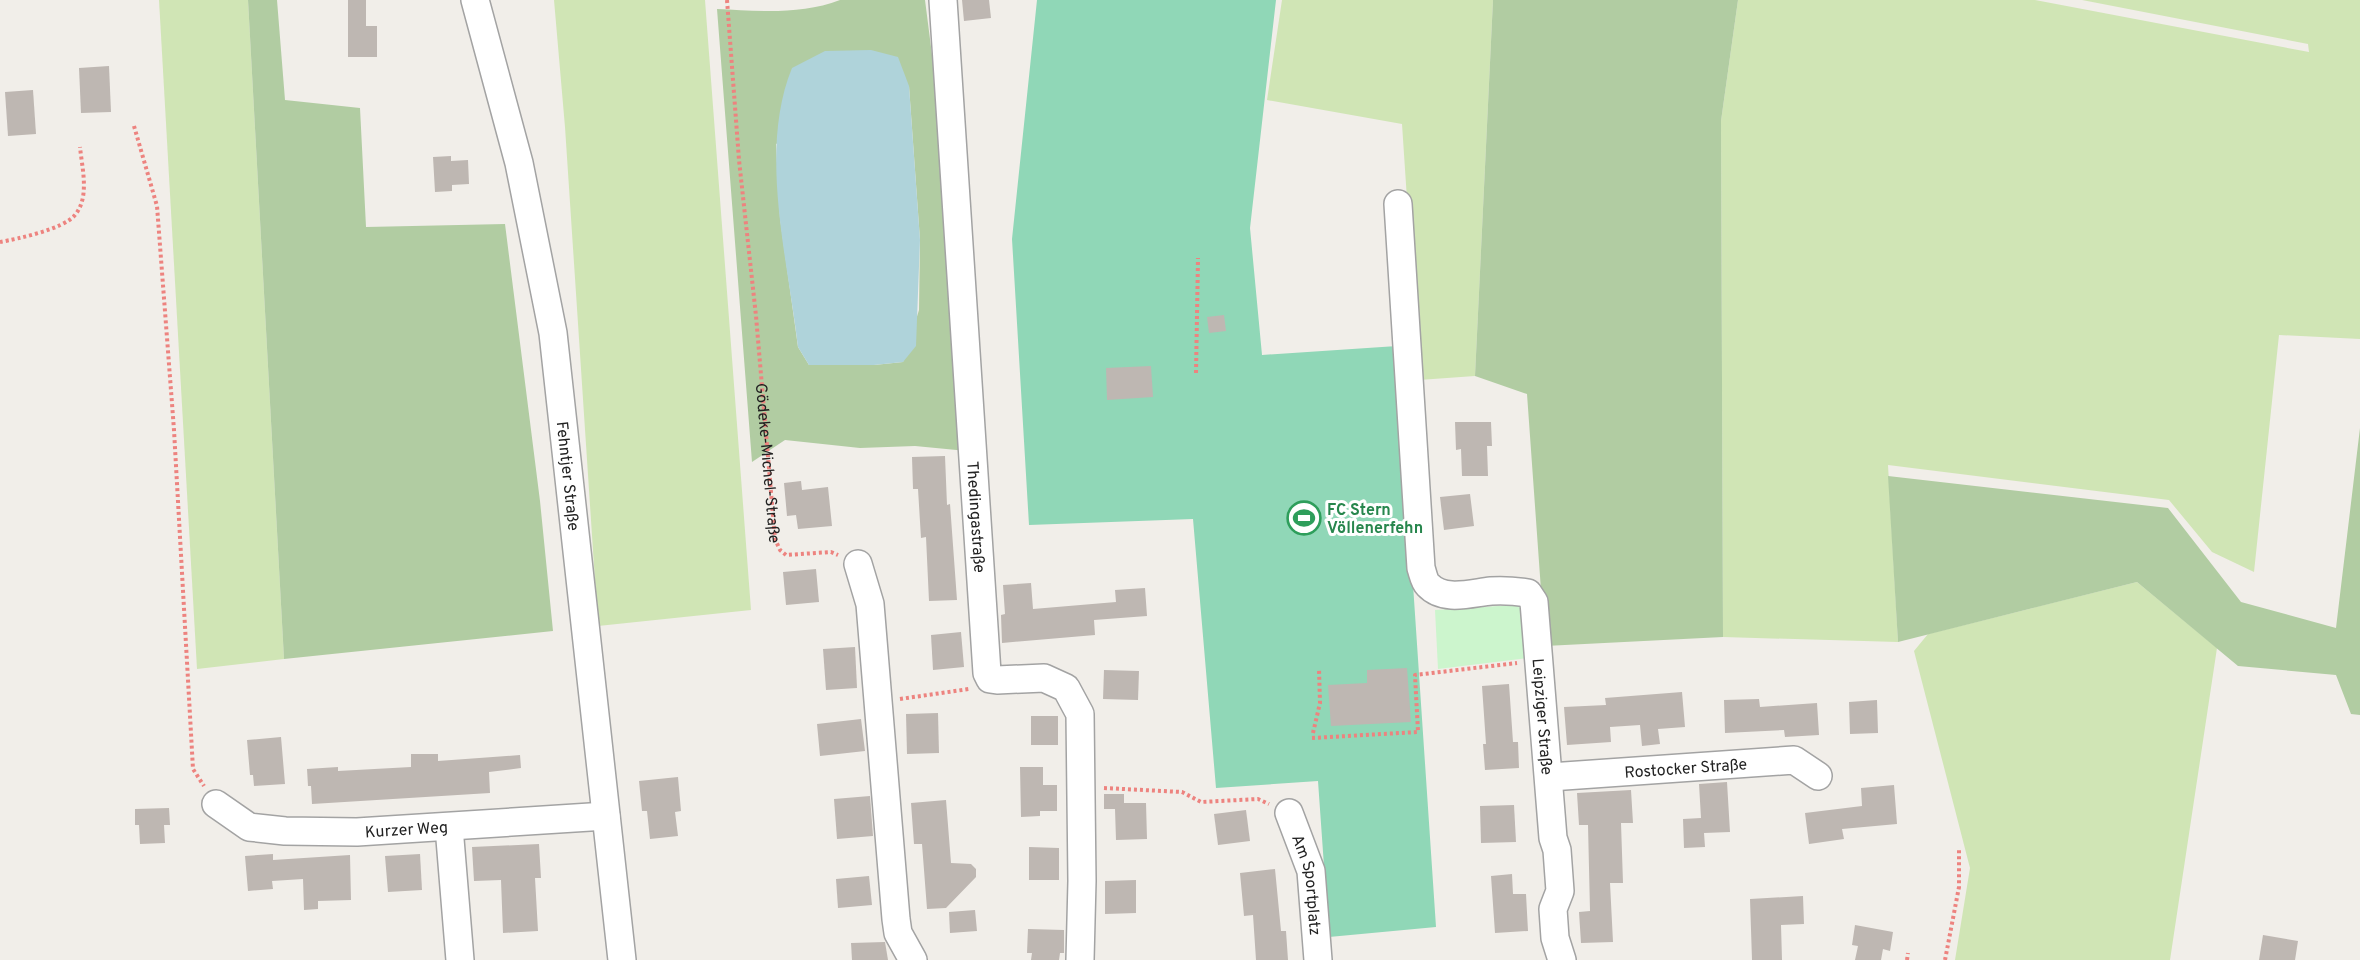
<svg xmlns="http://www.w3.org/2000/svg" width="2360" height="960" font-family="Overpass,sans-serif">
	<rect width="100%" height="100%" fill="#f1eee9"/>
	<g fill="#d0e5b5">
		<path d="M 159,0 L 248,0 L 284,659 L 197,669 Z"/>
		<path d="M 554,0 L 705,0 L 751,610 L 598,626 L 565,127 Z"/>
		<path d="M 1282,0 L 1493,0 L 1475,376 L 1419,380 L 1402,124 L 1267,100 Z"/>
		<path d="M 1738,0 L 2035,0 L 2309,52 L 2308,44 L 2082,0 L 2360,0 L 2360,339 L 2279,335 L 2254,572 L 2212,552 L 2169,500 L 1888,465 L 1898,642 L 1723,637 L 1721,121 Z"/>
		<path d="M 2137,582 L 2217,648 L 2170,960 L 1955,960 L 1970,868 L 1914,651 L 1928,634 Z"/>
	</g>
	<g fill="#b1cca2" fill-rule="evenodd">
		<path d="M 248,0 L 277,0 L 285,100 L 360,108 L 366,227 L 505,224 L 540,501 L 553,631 L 284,659 Z"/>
		<path d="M 840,0 L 925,0 L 937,94 L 967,451 L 915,446 L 860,448 L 785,440 L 752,462 L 717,9 C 758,11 801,15 840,0 ZM 909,86 L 920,240 L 919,310 L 903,362 L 874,365 L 809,365 L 798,347 L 780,218 L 776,144 Z"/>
		<path d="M 1493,0 L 1738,0 L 1721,121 L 1723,637 L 1545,646 L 1527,394 L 1475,376 Z"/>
		<path d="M 2360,428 L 2360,715 L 2351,714 L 2336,675 L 2238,666 L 2137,582 L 1898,642 L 1888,476 L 2168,508 L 2241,602 L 2336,628 Z"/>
	</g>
	<path fill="#ccf5cd" d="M 1528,604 L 1529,658 L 1438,669 L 1435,610 Z"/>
	<path fill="#90d7b7" d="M 1037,0 L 1276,0 L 1250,228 L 1262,355 L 1397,346 L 1436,927 L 1329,937 L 1318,781 L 1216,788 L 1193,519 L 1029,525 L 1012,239 Z"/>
	<path fill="#afd3da" d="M 871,50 L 898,57 L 909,86 L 920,240 L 916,346 L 903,362 L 874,365 L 809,365 L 798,347 C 788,260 758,151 792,68 L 825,51 Z"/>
	<g fill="#beb7b2">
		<path d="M 348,0 L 366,0 L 366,26 L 377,26 L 377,57 L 348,57 Z"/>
		<path d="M 962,0 L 989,0 L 991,18 L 964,21 Z"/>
		<path d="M 109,66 L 111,112 L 81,113 L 79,68 Z"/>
		<path d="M 33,90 L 36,134 L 8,136 L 5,92 Z"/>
		<path d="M 451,156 L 451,161 L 468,160 L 469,184 L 452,185 L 452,191 L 435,192 L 433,157 Z"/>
		<path d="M 1224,315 L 1226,331 L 1209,333 L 1207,317 Z"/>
		<path d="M 1151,366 L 1153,397 L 1107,400 L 1106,368 Z"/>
		<path d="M 1455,422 L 1491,422 L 1492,446 L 1487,446 L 1488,476 L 1462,476 L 1461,449 L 1456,450 Z"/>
		<path d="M 945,456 L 947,505 L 950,504 L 957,600 L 929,601 L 926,537 L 921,538 L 918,489 L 913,489 L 912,457 Z"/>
		<path d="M 801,481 L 802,490 L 828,487 L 832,526 L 798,529 L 796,515 L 787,516 L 784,483 Z"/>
		<path d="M 1470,494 L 1474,526 L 1444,530 L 1440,497 Z"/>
		<path d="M 816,569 L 819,602 L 786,605 L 783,572 Z"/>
		<path d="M 1031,583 L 1033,609 L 1116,602 L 1115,590 L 1145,588 L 1147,616 L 1094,620 L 1095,635 L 1002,643 L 1001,615 L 1005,614 L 1003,585 Z"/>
		<path d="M 961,632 L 964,667 L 933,670 L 931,635 Z"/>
		<path d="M 855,647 L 857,688 L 826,690 L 823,649 Z"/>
		<path d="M 1407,668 L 1411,722 L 1331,726 L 1328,685 L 1367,683 L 1367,670 Z"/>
		<path d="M 1104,670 L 1139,671 L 1138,700 L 1103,699 Z"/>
		<path d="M 1509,684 L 1513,742 L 1518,742 L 1519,768 L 1485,770 L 1483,744 L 1486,744 L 1482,686 Z"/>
		<path d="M 1682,692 L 1685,727 L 1658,729 L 1660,744 L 1642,746 L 1640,725 L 1610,727 L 1611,742 L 1567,745 L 1564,707 L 1606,705 L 1605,698 Z"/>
		<path d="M 1759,699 L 1760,707 L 1817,703 L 1819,735 L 1785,737 L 1784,730 L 1725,733 L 1724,700 Z"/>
		<path d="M 1877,700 L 1878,733 L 1850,734 L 1849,702 Z"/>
		<path d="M 938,713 L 939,753 L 907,754 L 906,714 Z"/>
		<rect x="1031" y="716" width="27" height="29"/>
		<path d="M 861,719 L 865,751 L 820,756 L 817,724 Z"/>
		<path d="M 281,737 L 285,784 L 254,786 L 253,775 L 250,775 L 247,740 Z"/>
		<path d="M 411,754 L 438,754 L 438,761 L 520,755 L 521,768 L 489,772 L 490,793 L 312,804 L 311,786 L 308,786 L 307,769 L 338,767 L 338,771 L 411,767 Z"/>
		<path d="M 1020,767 L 1043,767 L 1043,785 L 1057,785 L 1057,811 L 1040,811 L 1040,816 L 1021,817 Z"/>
		<path d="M 678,777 L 681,811 L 675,812 L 678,836 L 650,839 L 647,811 L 642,811 L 639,781 Z"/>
		<path d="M 1727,782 L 1730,832 L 1704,833 L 1705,847 L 1684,848 L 1683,819 L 1701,818 L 1699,784 Z"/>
		<path d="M 1894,785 L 1897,824 L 1842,829 L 1844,839 L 1809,844 L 1805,813 L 1862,806 L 1861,788 Z"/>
		<path d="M 1631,790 L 1633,823 L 1621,823 L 1623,883 L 1610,883 L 1613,942 L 1581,943 L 1579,912 L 1590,911 L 1588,825 L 1579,825 L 1577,793 Z"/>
		<path d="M 1104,794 L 1124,794 L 1124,803 L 1146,803 L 1147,839 L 1116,840 L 1115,809 L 1104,809 Z"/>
		<path d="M 870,796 L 873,836 L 837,839 L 834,799 Z"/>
		<path d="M 946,800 L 951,863 L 971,864 L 976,869 L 976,877 L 946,908 L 927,909 L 922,844 L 914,844 L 911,803 Z"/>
		<path d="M 1514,805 L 1516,842 L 1481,843 L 1480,806 Z"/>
		<path d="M 169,808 L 170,825 L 164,825 L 165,843 L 140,844 L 139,825 L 135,825 L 135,809 Z"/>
		<path d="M 1246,810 L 1250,841 L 1218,845 L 1214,814 Z"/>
		<path d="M 539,844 L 541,878 L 535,878 L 538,931 L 503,933 L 501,880 L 474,881 L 472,847 Z"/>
		<path d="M 1029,847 L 1059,848 L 1059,880 L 1029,880 Z"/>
		<path d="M 273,854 L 273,860 L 350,855 L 351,900 L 318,901 L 318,909 L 304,910 L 303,879 L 272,881 L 273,889 L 248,891 L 245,856 Z"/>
		<path d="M 420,854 L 422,890 L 388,892 L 385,856 Z"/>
		<path d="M 1275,869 L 1281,931 L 1286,931 L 1288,960 L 1256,960 L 1253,915 L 1244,916 L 1240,873 Z"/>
		<path d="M 1512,874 L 1513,894 L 1526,894 L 1528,931 L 1495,933 L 1491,876 Z"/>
		<path d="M 869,876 L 872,905 L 838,908 L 836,879 Z"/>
		<path d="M 1136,880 L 1136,913 L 1105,914 L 1105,881 Z"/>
		<path d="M 1803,896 L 1804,924 L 1781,925 L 1782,960 L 1752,960 L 1750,899 Z"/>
		<path d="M 975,910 L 977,931 L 950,933 L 949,912 Z"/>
		<path d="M 1855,925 L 1893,932 L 1890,951 L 1883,949 L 1881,960 L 1855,960 L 1858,946 L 1852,945 Z"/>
		<path d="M 1028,929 L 1064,930 L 1064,953 L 1060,953 L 1059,960 L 1031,960 L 1032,953 L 1027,953 Z"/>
		<path d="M 2263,935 L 2298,941 L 2295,960 L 2259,960 Z"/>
		<path d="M 885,942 L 888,960 L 852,960 L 851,943 Z"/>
	</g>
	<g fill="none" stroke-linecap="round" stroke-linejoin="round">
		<defs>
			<g id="minor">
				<path id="s2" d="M 475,0 L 519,163 L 553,333 L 622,960"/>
				<path id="s3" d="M 943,0 L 987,673 L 990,679 L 997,680 L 1044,678 L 1066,688 L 1080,714 L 1082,881 L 1080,960"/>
				<path id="s4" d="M 1398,204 L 1421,568 C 1423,574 1424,581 1428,585 C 1444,602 1471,593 1491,591 C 1504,590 1515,591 1528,593 L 1534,602 L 1553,838 L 1557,850 L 1560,891 L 1553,909 L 1555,938 L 1562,960"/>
				<path d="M 858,564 L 870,604 L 896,919 L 898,933 L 913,960"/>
				<path id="s5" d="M 1550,777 L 1794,760 L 1818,776"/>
				<path id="s6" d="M 216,804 L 249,827 L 285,831 L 357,832 L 606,816"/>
				<path id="s7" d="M 1289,813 L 1311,871 L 1318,960"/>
				<path d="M 449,827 L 460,960"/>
			</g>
		</defs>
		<use href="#minor" stroke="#a3a3a3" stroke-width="30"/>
		<g stroke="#ed837f" stroke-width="4" stroke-dasharray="3 3" stroke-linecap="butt">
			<path id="s1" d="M 727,0 L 739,160 L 756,316 L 775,539 L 780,550 L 786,555 L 831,552 L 838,555"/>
			<path d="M 134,126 L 157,206 L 174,430 L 193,769 L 204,786"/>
			<path d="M 0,242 C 17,239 64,229 75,215 C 90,197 82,168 80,147"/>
			<path d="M 1196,373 L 1198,258"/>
			<path d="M 900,699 L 969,689"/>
			<path d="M 1313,733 L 1320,703 L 1319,669"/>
			<path d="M 1312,738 L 1418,732 L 1415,675 L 1517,663"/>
			<path d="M 1104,788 L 1182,792 L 1201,802 L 1258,799 L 1269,804"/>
			<path d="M 1907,960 L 1908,953"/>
			<path d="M 1945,960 L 1959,887 L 1959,848"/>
		</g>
		<use href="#minor" stroke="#fff" stroke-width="27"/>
	</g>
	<defs>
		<symbol id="stadium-ring" viewBox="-11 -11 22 22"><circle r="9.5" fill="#fff" stroke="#2e9e5b" stroke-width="1.5"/><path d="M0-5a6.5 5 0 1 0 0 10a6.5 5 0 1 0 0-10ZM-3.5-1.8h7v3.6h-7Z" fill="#2e9e5b"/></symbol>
	</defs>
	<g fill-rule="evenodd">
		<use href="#stadium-ring" x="1285" y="499" width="38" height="38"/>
	</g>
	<g text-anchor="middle" stroke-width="6" stroke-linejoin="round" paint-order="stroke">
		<g font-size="16" fill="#222" stroke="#fff">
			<text dy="6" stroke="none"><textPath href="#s1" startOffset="465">Gödeke-Michel-Straße</textPath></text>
			<text dy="6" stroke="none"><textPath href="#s2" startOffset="486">Fehntjer Straße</textPath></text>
			<text dy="6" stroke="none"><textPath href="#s3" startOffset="518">Thedingastraße</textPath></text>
			<text dy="6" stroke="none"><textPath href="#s4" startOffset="612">Leipziger Straße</textPath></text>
			<text dy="6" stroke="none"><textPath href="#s5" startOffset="136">Rostocker Straße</textPath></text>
			<text dy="6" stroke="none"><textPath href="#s6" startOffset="198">Kurzer Weg</textPath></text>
			<text dy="6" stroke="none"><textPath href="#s7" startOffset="75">Am Sportplatz</textPath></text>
		</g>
		<g font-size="16" font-weight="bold" fill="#27864d" stroke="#fff" text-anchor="start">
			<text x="1327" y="515">FC Stern<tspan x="1327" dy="18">Völlenerfehn</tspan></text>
		</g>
	</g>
</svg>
